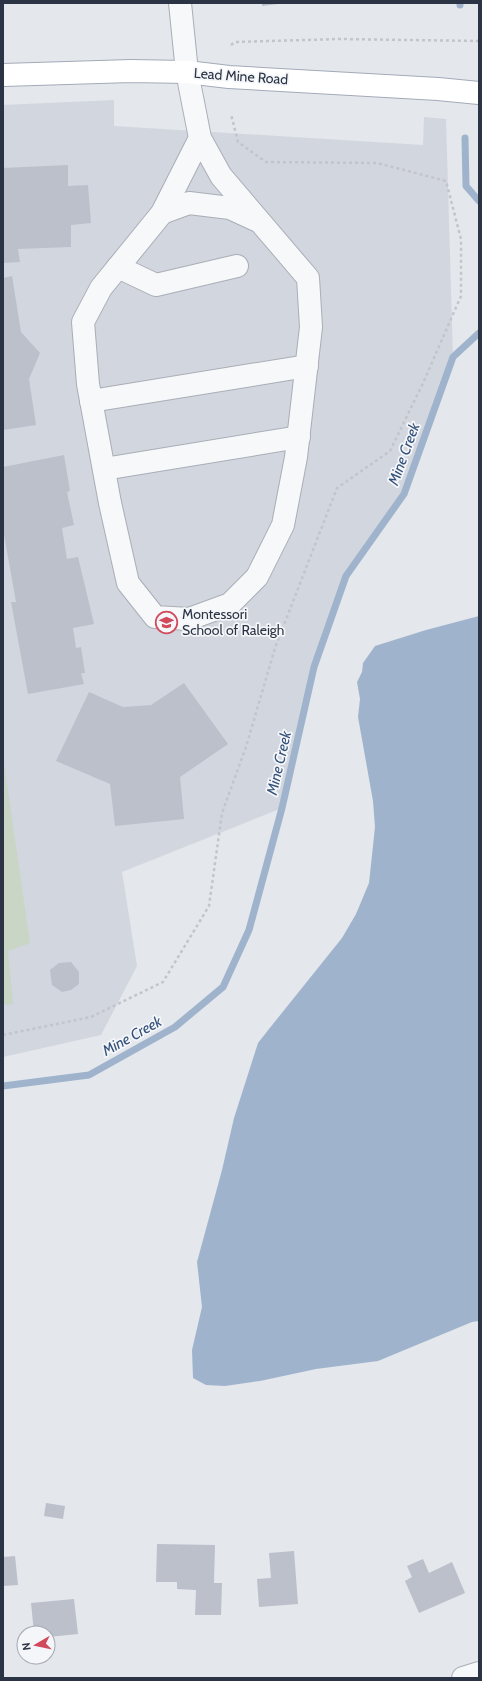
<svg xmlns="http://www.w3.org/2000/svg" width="482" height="1681" font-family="Cabin,sans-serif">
	<rect width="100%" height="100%" fill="#e4e7ec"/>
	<path fill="#d2d6de" d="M 114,100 L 114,126 L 423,145 L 424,117 L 446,119 L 453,357 L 404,494 L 346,576 L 314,667 L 282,808 L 122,872 L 137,966 L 101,1035 L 3,1057 L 3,105 Z"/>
	<path fill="#c9d6c5" d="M 3,756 L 30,943 L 8,951 L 13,1004 L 3,1005 Z"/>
	<path fill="#9fb4cc" d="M 479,616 L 479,1321 L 472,1322 L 378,1361 L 316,1369 L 260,1381 L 225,1386 L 206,1385 L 193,1378 L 192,1350 L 202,1307 L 197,1262 L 222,1170 L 234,1118 L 258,1043 L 269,1029 L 342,938 L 356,914 L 369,883 L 375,827 L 373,801 L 358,717 L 360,699 L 357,682 L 362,672 L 363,663 L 375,646 L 426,630 Z"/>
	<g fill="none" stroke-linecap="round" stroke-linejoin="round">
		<g stroke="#9fb4cc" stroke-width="7">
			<path d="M 460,5 L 460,3"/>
			<path d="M 465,138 L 466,186 L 479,201"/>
			<path d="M 3,1086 L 89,1075 L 175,1027 L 223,987 L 249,930 L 282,808 L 314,667 L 346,576 L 404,494 L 453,357 L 479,333"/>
		</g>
	</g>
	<g fill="#bbc0ca">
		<path d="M 262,3 L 278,3 L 278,4 L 262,6 Z"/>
		<path d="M 68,165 L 68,186 L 88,185 L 91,223 L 71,225 L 71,247 L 18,249 L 20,262 L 3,263 L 3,168 Z"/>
		<path d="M 12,276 L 21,332 L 40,353 L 29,379 L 36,425 L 3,430 L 3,278 Z"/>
		<path d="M 64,455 L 70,491 L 67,492 L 74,525 L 62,528 L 67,559 L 78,557 L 94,624 L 73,628 L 76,648 L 81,647 L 85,673 L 81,673 L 84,684 L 28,694 L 11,602 L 16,602 L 3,529 L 3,467 Z"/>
		<path d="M 184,683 L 228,744 L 180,777 L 184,819 L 115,826 L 110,784 L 56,761 L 89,692 L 123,707 L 151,705 Z"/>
		<path d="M 71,962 L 79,972 L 79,984 L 71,990 L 62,992 L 52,985 L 50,970 L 59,963 Z"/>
		<path d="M 46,1503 L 65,1506 L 63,1519 L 44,1516 Z"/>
		<path d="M 157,1544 L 215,1545 L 214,1583 L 222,1583 L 221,1615 L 195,1615 L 196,1590 L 177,1589 L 177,1582 L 156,1582 Z"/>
		<path d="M 294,1551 L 298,1604 L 259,1607 L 257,1579 L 271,1578 L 269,1553 Z"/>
		<path d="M 15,1556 L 18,1585 L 3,1586 L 3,1557 Z"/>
		<path d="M 423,1559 L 429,1573 L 452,1562 L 465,1593 L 419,1613 L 405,1581 L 412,1577 L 407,1566 Z"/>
		<path d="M 74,1599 L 78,1634 L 48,1637 L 48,1633 L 34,1633 L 31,1603 Z"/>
	</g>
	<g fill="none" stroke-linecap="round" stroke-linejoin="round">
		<defs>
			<g id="minor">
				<path d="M 180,3 L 187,72 L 200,138 L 221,176 L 308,278 L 311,327 L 296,457 L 283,525 L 257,577 L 230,604 L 189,619 L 155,617 L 128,583 L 110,503 L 88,384 L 83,322 L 101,288 L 162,213 L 200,138"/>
				<path d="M 162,213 L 189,203 L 230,208 L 256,220"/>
				<path d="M 118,267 L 156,285 L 237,266"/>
				<path d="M 91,401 L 307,366"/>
				<path d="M 104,469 L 299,437"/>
				<path d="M 463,1678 L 479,1673"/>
			</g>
			<path id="major" d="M 3,75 L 131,71 L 187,72 L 229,77 L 438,89 L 479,93"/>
		</defs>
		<use href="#minor" stroke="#a9aeb7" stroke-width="24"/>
		<use href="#major" stroke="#a3abb8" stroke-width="24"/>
		<g stroke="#c2c5cb" stroke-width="2.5" stroke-dasharray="3 3" stroke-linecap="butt">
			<path d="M 231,45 L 235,42 L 339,39 L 479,41"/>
			<path d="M 3,1035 L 91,1017 L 163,982 L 209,906 L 222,813 L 246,747 L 275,648 L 337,488 L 390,451 L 424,381 L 461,296 L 461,239 L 446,181 L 377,163 L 266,162 L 238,142 L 231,114"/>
		</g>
		<use href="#minor" stroke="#f7f8fa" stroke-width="22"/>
		<use href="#major" stroke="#fff" stroke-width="22"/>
	</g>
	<defs>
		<symbol id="school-ring" viewBox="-11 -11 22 22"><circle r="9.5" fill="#f4f6f9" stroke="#d1495b" stroke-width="1.5"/><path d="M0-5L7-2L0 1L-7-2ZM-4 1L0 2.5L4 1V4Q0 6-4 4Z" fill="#d1495b"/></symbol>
	</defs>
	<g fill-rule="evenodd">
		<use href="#school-ring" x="154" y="610" width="25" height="25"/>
	</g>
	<g text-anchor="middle" stroke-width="3.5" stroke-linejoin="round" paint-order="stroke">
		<g font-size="14" fill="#2b3445" stroke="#f4f6f9">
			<text transform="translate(241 76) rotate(4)" y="5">Lead Mine Road</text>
		</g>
		<g font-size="14" fill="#2b3445" stroke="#f4f6f9" text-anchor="start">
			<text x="182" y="619">Montessori<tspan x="182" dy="16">School of Raleigh</tspan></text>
		</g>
		<g font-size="15" font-style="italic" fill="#34527a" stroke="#f4f6f9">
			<text transform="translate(404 454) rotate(-70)" y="5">Mine Creek</text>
			<text transform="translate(279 763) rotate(-77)" y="5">Mine Creek</text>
			<text transform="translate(132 1036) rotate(-29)" y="5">Mine Creek</text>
		</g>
	</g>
	<rect width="482" height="1681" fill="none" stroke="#2b3445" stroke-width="8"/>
	<g transform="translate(36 1645) rotate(261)"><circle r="19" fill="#f4f6f9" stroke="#a4a8b1"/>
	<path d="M0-3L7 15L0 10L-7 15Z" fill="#d1495b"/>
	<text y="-6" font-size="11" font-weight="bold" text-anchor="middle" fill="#2b3445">N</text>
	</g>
</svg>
